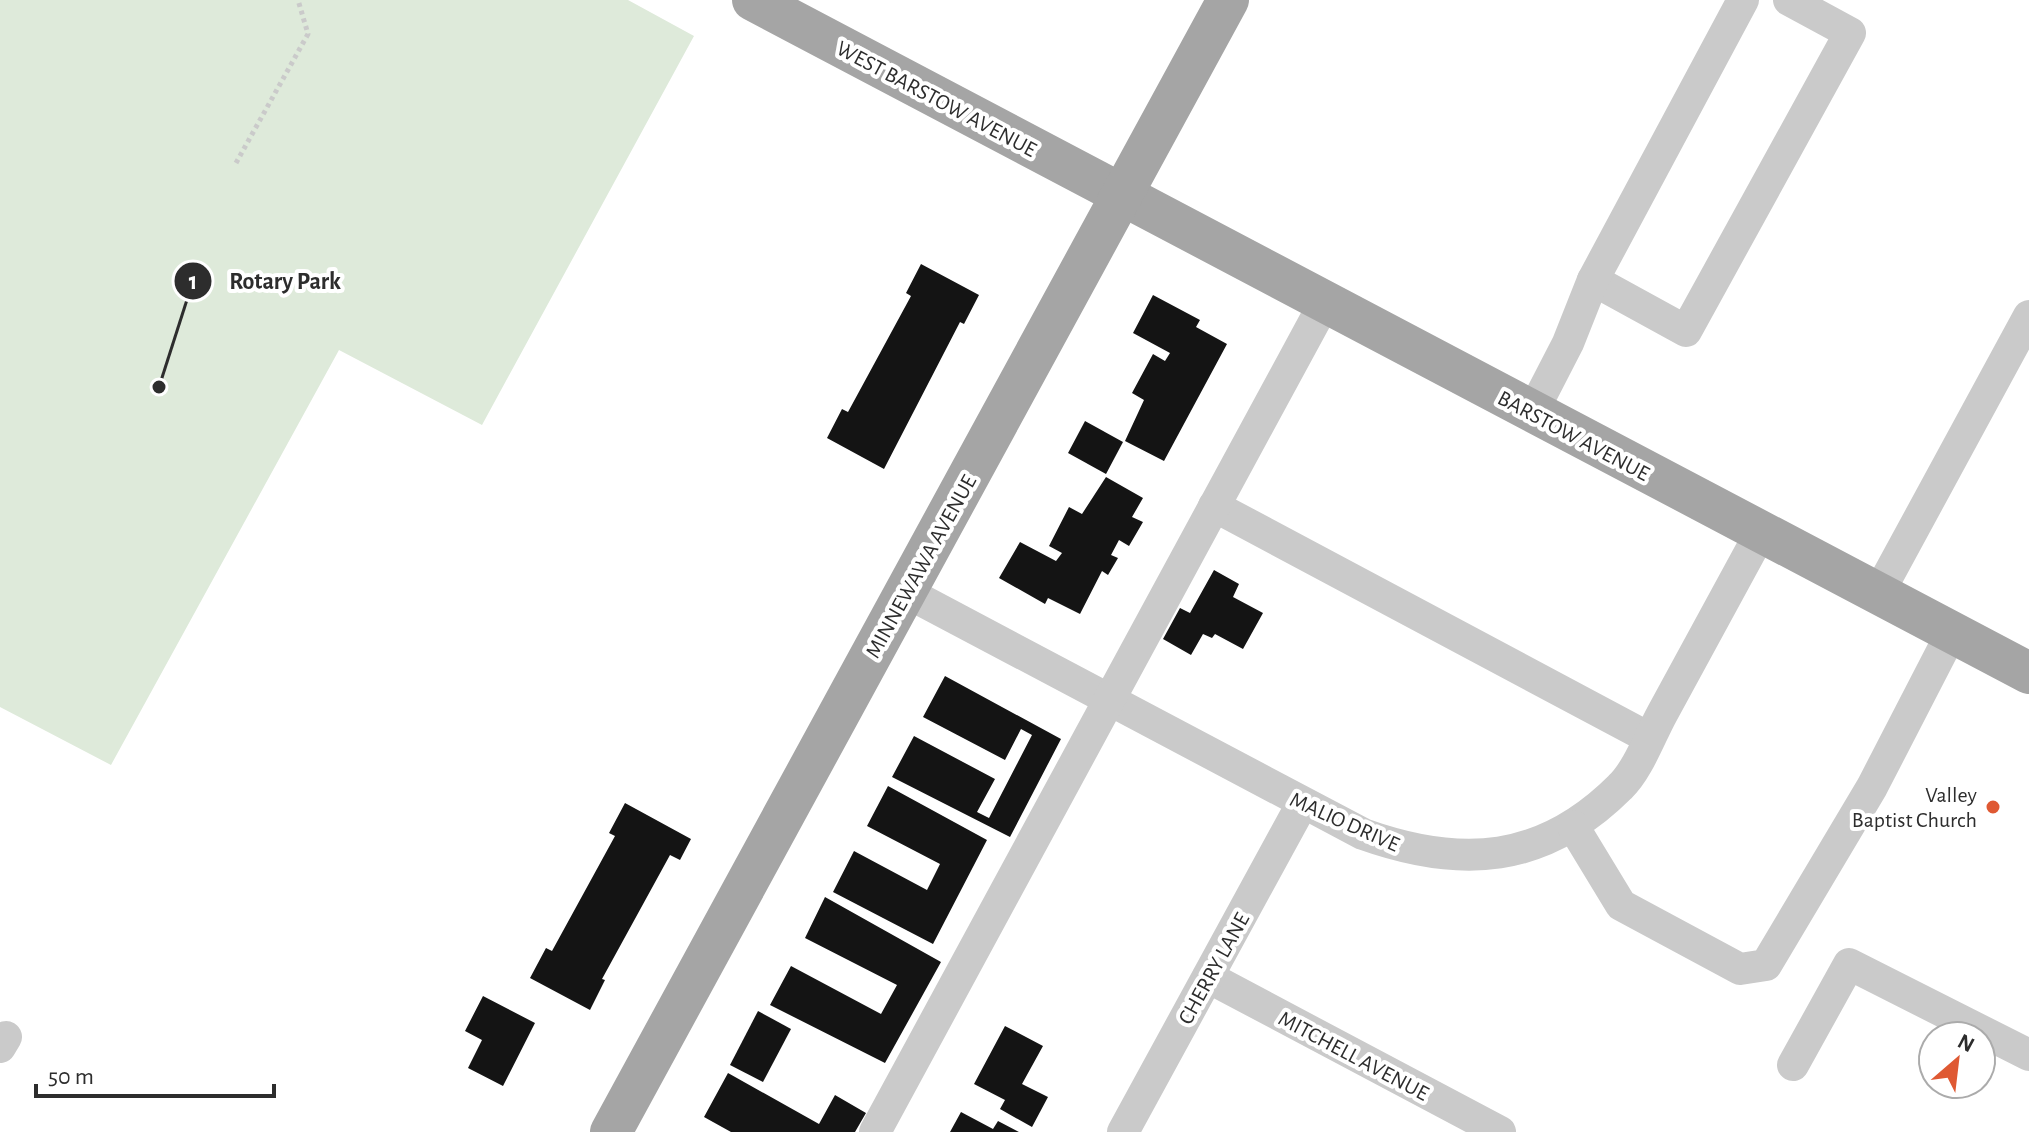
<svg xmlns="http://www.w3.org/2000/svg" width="2029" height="1132" font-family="'Alegreya Sans',sans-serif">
	<rect width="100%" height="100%" fill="#fff"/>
	<path fill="#deeada" d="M 0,0 L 628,0 L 694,36 L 482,425 L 339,350 L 111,765 L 0,707 Z"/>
	<g fill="#141414">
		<path d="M 921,264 L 979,295 L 964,324 L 960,322 L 884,469 L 827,438 L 842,409 L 848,412 L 911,296 L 906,293 Z"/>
		<path d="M 1153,295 L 1200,320 L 1196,327 L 1227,344 L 1164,461 L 1125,441 L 1144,400 L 1132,393 L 1153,354 L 1165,361 L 1170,353 L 1133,333 Z"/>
		<path d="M 1085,421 L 1123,442 L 1106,474 L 1068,453 Z"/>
		<path d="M 1106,477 L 1143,498 L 1132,517 L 1143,522 L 1129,546 L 1119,540 L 1111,555 L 1118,558 L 1108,575 L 1102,571 L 1080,614 L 1048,598 L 1045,604 L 999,578 L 1020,542 L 1056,561 L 1062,553 L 1049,546 L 1069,507 L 1082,514 Z"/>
		<path d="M 1214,570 L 1239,584 L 1233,597 L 1263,613 L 1243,649 L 1215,634 L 1212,638 L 1203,634 L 1191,655 L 1163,639 L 1180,608 L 1190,613 Z"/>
		<path d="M 945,676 L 1061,739 L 1010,837 L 892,777 L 914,736 L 995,779 L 977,812 L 989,818 L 1032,735 L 1021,729 L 1005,760 L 923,717 Z"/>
		<path d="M 888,786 L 987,840 L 933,944 L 833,892 L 854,851 L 927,890 L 940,864 L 867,826 Z"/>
		<path d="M 625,803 L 691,839 L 680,860 L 670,855 L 602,979 L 605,980 L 590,1010 L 530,978 L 546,948 L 552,951 L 615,836 L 609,833 Z"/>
		<path d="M 825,897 L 941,962 L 885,1063 L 770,1005 L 791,966 L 881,1014 L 897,985 L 805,938 Z"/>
		<path d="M 483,996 L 535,1023 L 503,1086 L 468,1068 L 482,1040 L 465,1031 Z"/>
		<path d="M 758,1011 L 791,1029 L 763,1082 L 730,1065 Z"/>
		<path d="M 1005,1026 L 1043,1046 L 1022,1084 L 1048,1097 L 1032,1127 L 1000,1109 L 1005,1100 L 974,1084 Z"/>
		<path d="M 728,1073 L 819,1124 L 835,1095 L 866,1113 L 855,1132 L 731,1132 L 704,1117 Z"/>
		<path d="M 961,1112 L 993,1129 L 998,1121 L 1019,1132 L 950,1132 Z"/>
	</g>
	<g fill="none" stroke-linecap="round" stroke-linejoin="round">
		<path stroke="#cacaca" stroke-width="5" stroke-dasharray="4 4" stroke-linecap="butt" d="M 236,163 L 308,34 L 298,0"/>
		<g stroke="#cacaca" stroke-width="32">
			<path d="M 1593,280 L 1686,331 L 1850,33 L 1789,0"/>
			<path d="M 1532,413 L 1568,343 L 1593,280 L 1743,0"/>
			<path d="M 1214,506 L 1649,738"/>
			<path d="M 906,592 L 1363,834 C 1461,869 1543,864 1620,787 C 1638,770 1650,736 1662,714 C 1695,653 1728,593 1761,532"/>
			<path d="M 1878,594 L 2029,316"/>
			<path d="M 1573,826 L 1621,905 L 1740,969 L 1766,965 L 1872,787 L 1952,632"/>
			<path d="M 1208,977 L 1500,1132"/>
			<path d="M 0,1047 L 6,1037"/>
			<path d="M 1793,1065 L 1849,964 L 2029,1055"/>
			<path d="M 875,1132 L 1325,302"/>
			<path d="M 1123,1132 L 1302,804"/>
		</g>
		<g stroke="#a5a5a5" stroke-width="42">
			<path d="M 753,0 L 2029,673"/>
			<path d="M 611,1132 L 1228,0"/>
		</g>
	</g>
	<circle fill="#df5933" stroke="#fff" stroke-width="3" cx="1993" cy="807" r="8"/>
	<g text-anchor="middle" stroke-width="8" stroke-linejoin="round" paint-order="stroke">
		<g font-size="22" fill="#2d2d2d" stroke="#fff">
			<text transform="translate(937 98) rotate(28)" y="8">WEST BARSTOW AVENUE</text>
			<text transform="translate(1574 435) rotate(28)" y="8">BARSTOW AVENUE</text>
			<text transform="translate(920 566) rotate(-61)" y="8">MINNEWAWA AVENUE</text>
			<text transform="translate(1345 821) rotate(24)" y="8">MALIO DRIVE</text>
			<text transform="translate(1213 968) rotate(-61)" y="8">CHERRY LANE</text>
			<text transform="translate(1354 1055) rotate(28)" y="8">MITCHELL AVENUE</text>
		</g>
		<g font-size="22" fill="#2d2d2d" stroke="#fff" text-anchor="end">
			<text x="1977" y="802">Valley<tspan x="1977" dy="25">Baptist Church</tspan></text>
		</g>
	</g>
	<path fill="none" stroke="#2d2d2d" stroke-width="3" d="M159 387L193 281"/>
	<g fill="#2d2d2d" stroke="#fff" stroke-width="3">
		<circle cx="159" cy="387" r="8"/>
		<circle cx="193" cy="281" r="20"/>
	</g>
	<g font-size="24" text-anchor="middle" font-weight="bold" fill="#fff">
		<text x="193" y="289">1</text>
	</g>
	<g font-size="24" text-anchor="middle" font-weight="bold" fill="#2d2d2d" stroke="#fff" stroke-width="8" stroke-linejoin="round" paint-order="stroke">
		<text x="285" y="289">Rotary Park</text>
	</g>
	<g transform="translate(1957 1060) rotate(28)"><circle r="38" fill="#ffffff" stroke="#ababab" stroke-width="2"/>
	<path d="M0-6L14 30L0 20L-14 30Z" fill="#df5933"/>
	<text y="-12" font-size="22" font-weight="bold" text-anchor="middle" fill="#2d2d2d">N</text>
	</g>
	<path d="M36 1084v12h238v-12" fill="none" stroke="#2d2d2d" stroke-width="4"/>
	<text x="48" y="1084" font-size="24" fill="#2d2d2d" stroke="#ffffff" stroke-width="6" paint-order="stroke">50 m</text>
</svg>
